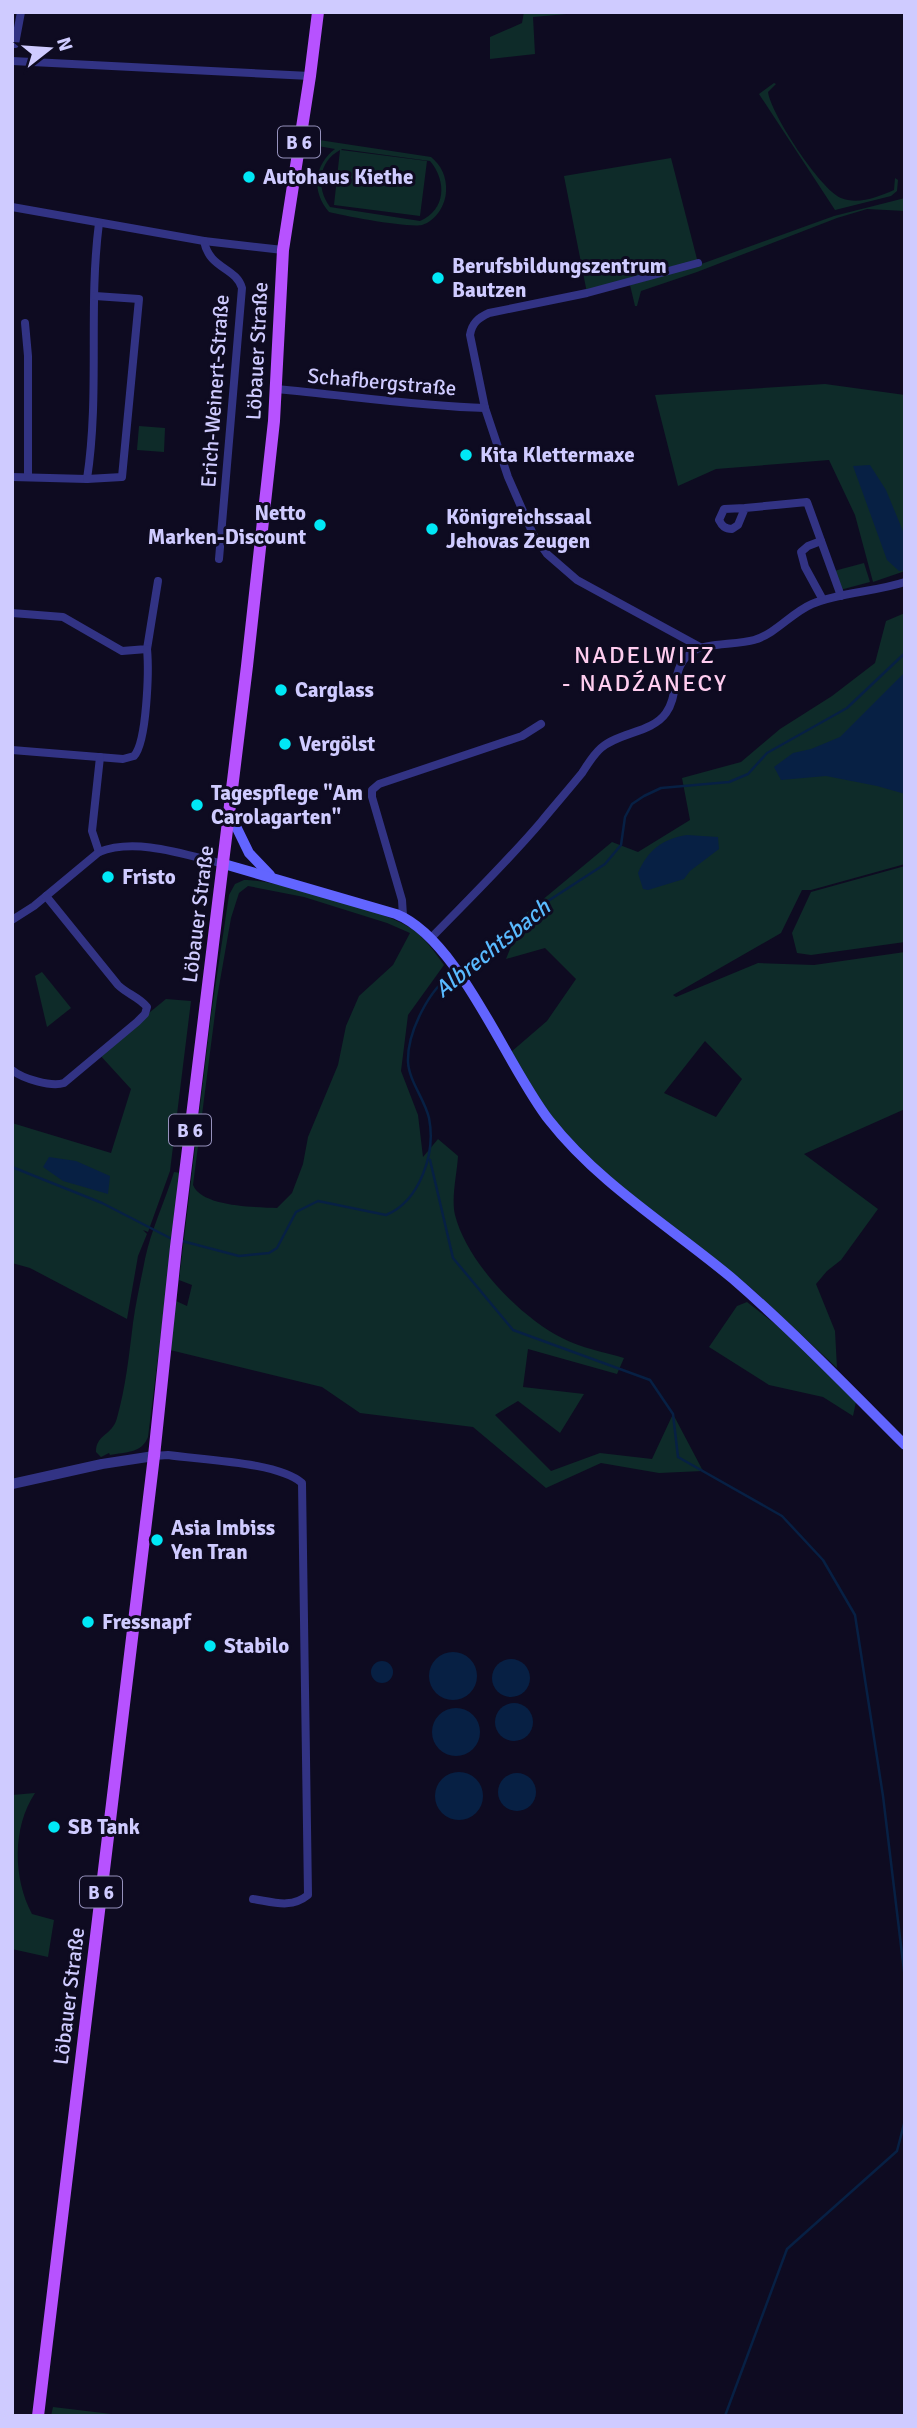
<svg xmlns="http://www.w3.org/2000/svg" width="917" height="2428" font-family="Signika,sans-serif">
	<rect width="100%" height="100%" fill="#0e0b21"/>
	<g fill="#0e2b29" fill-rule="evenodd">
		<path d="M 524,12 L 589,12 L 533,17 L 535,54 L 490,59 L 490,37 L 522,23 Z"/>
		<path d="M 774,83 L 776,84 L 768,92 C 771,114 820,189 841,198 C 858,205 878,197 894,190 L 895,178 L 898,180 L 897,191 L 891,196 L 835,210 L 759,94 Z"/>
		<path d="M 319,140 L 431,157 C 441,165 447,177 446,191 C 446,204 436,221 422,225 C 409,228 344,216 329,212 C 311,191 314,165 335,149 L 318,146 ZM 342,149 L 430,161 C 447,181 446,210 420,221 L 330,207 C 316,188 318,162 340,150 L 334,205 L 420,216 L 427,161 L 341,150 Z"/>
		<path d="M 671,158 L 698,263 L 587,293 L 564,176 Z"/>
		<path d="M 905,198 L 905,211 L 867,209 L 837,218 L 697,272 L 641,291 L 637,306 L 635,306 L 630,285 L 693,267 L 834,216 Z"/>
		<path d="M 825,384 L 905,395 L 905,571 L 873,582 L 855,515 L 829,460 L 716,469 L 678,486 L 655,395 Z"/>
		<path d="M 139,426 L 165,428 L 164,452 L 137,450 Z"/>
		<path d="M 864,563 L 870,582 L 840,590 L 834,571 Z"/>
		<path d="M 905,613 L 905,864 L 811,890 L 802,890 L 781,933 L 673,995 L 676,997 L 758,963 L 814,965 L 905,952 L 905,1109 L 804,1154 L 878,1209 L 841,1260 L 827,1271 L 816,1284 L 835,1331 L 837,1368 L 751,1288 L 659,1217 L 580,1152 L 552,1119 L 511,1052 L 547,1021 L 576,979 L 545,948 L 506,959 L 523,916 L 612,842 L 638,852 L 690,820 L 682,778 L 741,762 L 780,729 L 832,696 L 875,663 L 886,621 ZM 705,1041 L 742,1079 L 716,1117 L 664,1093 Z"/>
		<path d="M 905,866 L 905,942 L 811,955 L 797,953 L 792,933 L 811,892 Z"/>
		<path d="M 244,880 C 272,879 389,912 412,929 C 425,938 434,951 444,965 L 408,1015 L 401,1071 L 418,1115 L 423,1157 L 438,1139 L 458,1156 C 457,1174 451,1198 455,1215 C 467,1262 520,1317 562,1338 C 581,1348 604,1352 624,1358 L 617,1374 L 528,1349 L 523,1387 L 584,1394 L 560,1433 L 518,1401 L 495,1415 L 551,1471 L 600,1453 L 652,1459 L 673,1414 L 703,1471 L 659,1473 L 601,1463 L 546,1488 L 473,1427 L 360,1413 L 322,1387 L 170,1350 L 176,1301 L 187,1306 L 192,1285 L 179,1280 L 211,1015 L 229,895 L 235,884 ZM 248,886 L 304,897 L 387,923 L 410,933 L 393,965 L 359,996 L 346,1026 L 338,1065 L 308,1137 L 303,1164 L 292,1193 L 277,1208 C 255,1207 202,1207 193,1185 L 217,998 L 231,918 L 239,893 Z"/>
		<path d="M 42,972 L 71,1008 L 47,1027 L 35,976 Z"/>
		<path d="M 166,999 L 191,1001 L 170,1171 L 148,1232 L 143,1230 L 147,1234 L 138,1256 L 127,1319 L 30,1268 L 12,1263 L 12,1123 L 111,1153 L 131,1089 L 99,1054 Z"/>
		<path d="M 174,1172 L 181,1173 L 148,1437 C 142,1453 126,1452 110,1455 L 109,1453 L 101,1457 L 96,1452 C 96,1434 112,1436 117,1418 C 126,1386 129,1355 133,1323 C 136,1301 141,1280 145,1259 C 151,1230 165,1201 174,1172 Z"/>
		<path d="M 747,1302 L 779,1327 L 856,1402 L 853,1416 L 823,1397 L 769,1385 L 709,1347 L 737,1306 Z"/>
		<path d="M 35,1793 C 12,1828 13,1878 32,1914 L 54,1920 L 48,1957 L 12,1949 L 12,1795 Z"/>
		<path d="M 53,2407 L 128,2416 L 51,2416 Z"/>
	</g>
	<g fill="#072044">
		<path d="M 870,465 L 886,490 L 905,536 L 905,570 L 899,571 L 887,560 L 853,466 Z"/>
		<path d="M 905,672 L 905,794 L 877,786 L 826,776 L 781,780 L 774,767 L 793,753 L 811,749 L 840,737 Z"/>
		<path d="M 687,835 L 718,837 L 719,849 L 690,871 L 684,879 L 648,890 L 643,889 L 638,873 C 648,850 662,839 687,835 Z"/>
		<path d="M 49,1157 L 76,1161 L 110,1176 L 108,1194 L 63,1181 L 43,1167 Z"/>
		<circle cx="453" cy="1676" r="24"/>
		<circle cx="511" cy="1678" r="19"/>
		<circle cx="382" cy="1672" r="11"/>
		<circle cx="514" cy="1722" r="19"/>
		<circle cx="456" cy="1732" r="24"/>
		<circle cx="459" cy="1796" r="24"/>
		<circle cx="517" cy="1792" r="19"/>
	</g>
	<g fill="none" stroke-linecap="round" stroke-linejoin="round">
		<g stroke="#072044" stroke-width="2.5">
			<path d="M 459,969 L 548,901 L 605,864 L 621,845 L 625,817 L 632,804 L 644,796 L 661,788 L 729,782 L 748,774 L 767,753 L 847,708 L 905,653"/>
			<path d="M 430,1160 L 453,1258 L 513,1330 L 650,1380 L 673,1414 L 678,1457 L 782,1516 L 823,1560 L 855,1615 L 883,1796 L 905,1979"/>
			<path d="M 12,1167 L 102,1203 L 172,1239"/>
			<path d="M 182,1241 L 239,1256 L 269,1253 L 277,1248 L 296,1212 L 318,1201 L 386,1215 C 420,1201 436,1153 429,1118 C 425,1100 409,1081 408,1062 C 407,1033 429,988 454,973"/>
			<path d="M 725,2416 L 787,2249 L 897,2151 L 905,2120"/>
		</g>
		<g stroke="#323384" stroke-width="8">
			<path d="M 15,44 L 21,12"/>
			<path d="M 12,61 L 310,76"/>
			<path d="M 12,207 L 204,241 L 283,250"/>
			<path d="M 204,241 C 209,269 236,267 242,288 L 219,559"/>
			<path d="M 698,263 L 587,293 L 489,313 C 478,318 472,323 470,335 L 485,408 L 508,477 L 533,534 L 547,554 L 577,580 L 700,647"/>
			<path d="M 25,323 L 28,356 L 28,477"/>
			<path d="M 275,389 C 345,395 415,406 485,408"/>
			<path d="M 12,477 L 87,479 C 100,394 88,308 99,223"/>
			<path d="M 87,479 L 122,477 L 139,299 L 95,296"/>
			<path d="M 745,508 L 724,509 L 719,520 C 722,526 725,529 732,529 L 738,525 L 745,508 L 807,502 L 841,596"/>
			<path d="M 821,541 L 808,546 L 801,552 L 805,567 L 823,600"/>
			<path d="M 12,613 L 63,617 L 122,651 L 147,649 L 158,581"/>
			<path d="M 12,750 L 123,759 L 134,756 C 147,742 149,670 147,649"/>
			<path d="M 99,852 L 92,831 L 100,757"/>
			<path d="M 403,916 L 402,900 L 372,797 L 372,790 L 379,784 L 522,736 L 541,724"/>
			<path d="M 12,920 L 34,906 L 99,852 C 136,837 186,855 224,864"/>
			<path d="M 432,937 C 469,899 507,862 541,822 C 555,805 569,789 582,773 C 588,764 593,755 601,748 C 619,732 652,733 666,713 C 681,692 668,664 697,649 C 706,644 740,644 754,640 C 777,633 791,613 812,604 C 841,592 875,592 905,582"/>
			<path d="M 12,1070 C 23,1079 51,1087 64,1083 L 137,1022 L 145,1014 L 147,1007 C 139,997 127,994 118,985 L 46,896"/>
			<path d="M 154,1456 L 168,1455 C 202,1460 278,1462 302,1483 L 308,1895 C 291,1909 273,1902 253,1899"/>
		</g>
		<path stroke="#323384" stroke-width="10" d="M 12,1484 L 102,1464 L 154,1456"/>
		<g stroke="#6265ff" stroke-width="10">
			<path d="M 230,814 L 249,853 L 270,875"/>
			<path d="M 224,864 L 396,914 C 459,939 506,1065 549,1120 C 599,1184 671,1227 733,1279 C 793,1331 849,1389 905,1445"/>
		</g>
		<path stroke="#b752ff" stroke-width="12" d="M 38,2416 L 154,1456 L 176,1247 L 247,666 L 274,421 L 283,250 L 310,76 L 318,12"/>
	</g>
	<g fill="#00e8f6" stroke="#0e0b21" stroke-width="2.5">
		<circle cx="249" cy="177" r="7"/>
		<circle cx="438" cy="278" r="7"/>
		<circle cx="466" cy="455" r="7"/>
		<circle cx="320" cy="525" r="7"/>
		<circle cx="432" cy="529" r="7"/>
		<circle cx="281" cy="690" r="7"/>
		<circle cx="285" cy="744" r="7"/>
		<circle cx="197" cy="805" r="7"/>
		<circle cx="108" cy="877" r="7"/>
		<circle cx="157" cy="1540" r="7"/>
		<circle cx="88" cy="1622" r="7"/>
		<circle cx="210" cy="1646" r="7"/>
		<circle cx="54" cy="1827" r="7"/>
	</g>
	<g text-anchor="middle" stroke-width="6" stroke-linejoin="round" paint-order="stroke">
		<g fill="#0e0b21" stroke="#9591bc" stroke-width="2">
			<rect x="278" y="126.5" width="42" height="31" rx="5"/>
			<rect x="169" y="1114.5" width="42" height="31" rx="5"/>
			<rect x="80" y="1876.5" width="42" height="31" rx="5"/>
		</g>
		<g font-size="19" font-weight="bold" fill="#cfcbff">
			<text x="299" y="149">B 6</text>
			<text x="190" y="1137">B 6</text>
			<text x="101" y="1899">B 6</text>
		</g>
		<g font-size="21" font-weight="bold" fill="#cfcbff" stroke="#0e0b21" text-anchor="start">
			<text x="263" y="184">Autohaus Kiethe</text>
			<text x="452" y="273">Berufsbildungszentrum<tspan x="452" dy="24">Bautzen</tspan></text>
			<text x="480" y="462">Kita Klettermaxe</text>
			<text x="306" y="520" text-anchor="end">Netto<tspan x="306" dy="24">Marken-Discount</tspan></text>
			<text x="446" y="524">Königreichssaal<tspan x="446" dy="24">Jehovas Zeugen</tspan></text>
			<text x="295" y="697">Carglass</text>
			<text x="299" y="751">Vergölst</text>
			<text x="211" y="800">Tagespflege "Am<tspan x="211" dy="24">Carolagarten"</tspan></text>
			<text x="122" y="884">Fristo</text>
			<text x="171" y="1535">Asia Imbiss<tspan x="171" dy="24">Yen Tran</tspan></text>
			<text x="102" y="1629">Fressnapf</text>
			<text x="224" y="1653">Stabilo</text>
			<text x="68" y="1834">SB Tank</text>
		</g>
		<g font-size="21" fill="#cfcbff" stroke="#0e0b21">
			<text transform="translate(257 351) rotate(-87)" y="7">Löbauer Straße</text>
			<text transform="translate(382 382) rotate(5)" y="7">Schafbergstraße</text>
			<text transform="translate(215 391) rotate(-86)" y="7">Erich-Weinert-Straße</text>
			<text transform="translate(198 914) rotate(-83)" y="7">Löbauer Straße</text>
			<text transform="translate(69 1996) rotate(-83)" y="7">Löbauer Straße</text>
		</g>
		<g font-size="23" font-style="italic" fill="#59baff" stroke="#0e0b21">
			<text transform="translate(492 948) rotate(-39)" y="8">Albrechtsbach</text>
		</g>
		<g font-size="24" letter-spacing="2" fill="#ffcdef" stroke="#0e0b21">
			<text x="645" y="663">NADELWITZ<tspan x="645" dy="28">- NADŹANECY</tspan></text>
		</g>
	</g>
	<rect width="917" height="2428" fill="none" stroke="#cfcbff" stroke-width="28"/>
	<g transform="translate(49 49) rotate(73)" stroke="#0e0b21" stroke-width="5" paint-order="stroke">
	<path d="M0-5L12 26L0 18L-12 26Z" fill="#cfcbff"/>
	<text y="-10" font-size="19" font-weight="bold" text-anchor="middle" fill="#cfcbff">N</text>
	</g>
</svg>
